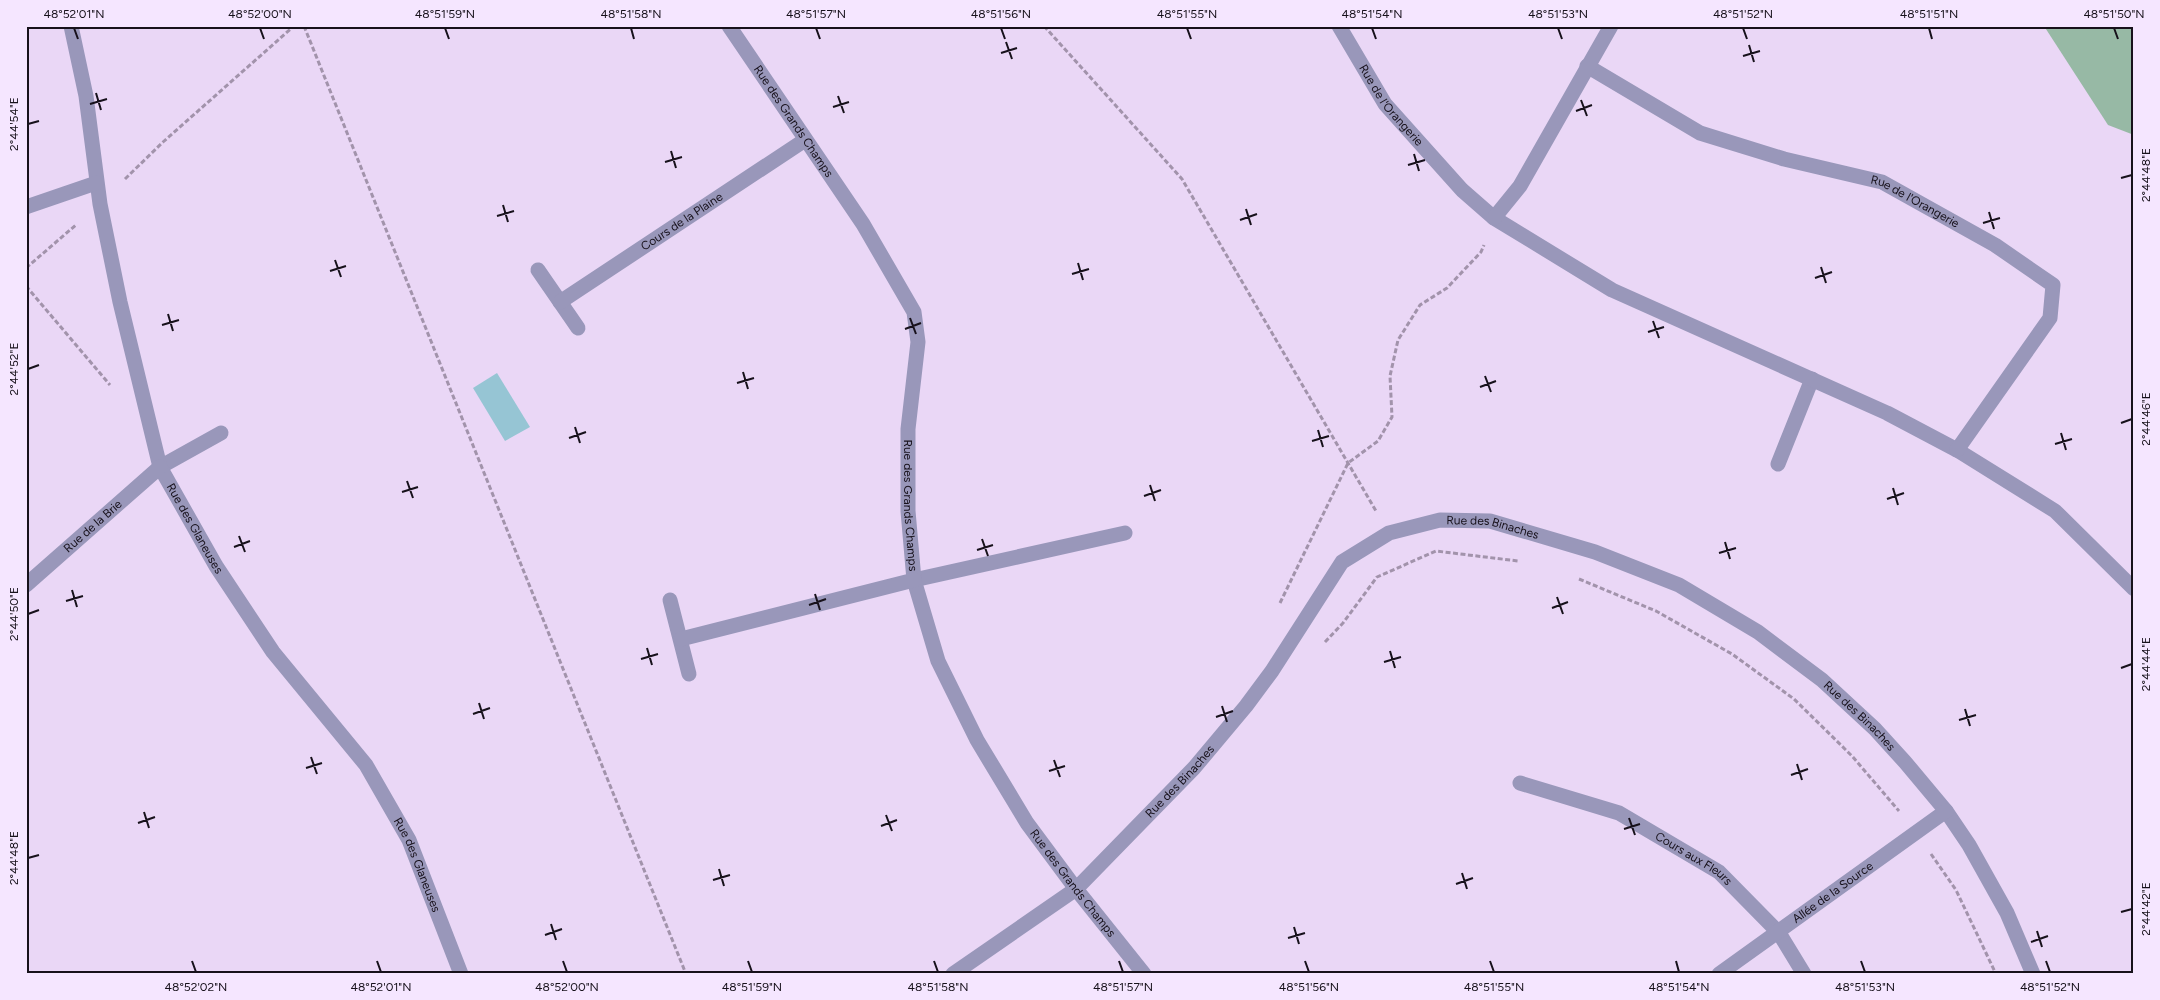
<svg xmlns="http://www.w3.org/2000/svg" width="2160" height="1000" font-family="Figtree,sans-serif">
	<rect width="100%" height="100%" fill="#ead7f6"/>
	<path fill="#97b9a5" d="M 2044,26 L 2134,26 L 2134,135 L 2108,125 Z"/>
	<path fill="#96c5d4" d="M 497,373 L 530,427 L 505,441 L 473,388 Z"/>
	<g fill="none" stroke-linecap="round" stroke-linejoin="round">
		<g stroke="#a293ab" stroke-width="3" stroke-dasharray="5 2.5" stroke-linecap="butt">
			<path d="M 304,26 L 686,974"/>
			<path d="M 1044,26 L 1182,179 L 1376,511"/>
			<path d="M 125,179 L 163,142 L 294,26"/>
			<path d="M 26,268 L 77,224"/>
			<path d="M 26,286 L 110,385"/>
			<path d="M 1579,579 L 1656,611 L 1732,654 L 1794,699 L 1852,756 L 1899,811"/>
			<path d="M 1280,603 L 1348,463 L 1378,441 L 1392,417 L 1390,376 L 1398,340 L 1420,305 L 1447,288 L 1481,252 L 1484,245"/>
			<path d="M 1325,642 L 1343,623 L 1377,577 L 1436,551 L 1518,561"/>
			<path d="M 1931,854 L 1956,890 L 1996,974"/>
		</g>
		<g stroke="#9997ba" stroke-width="15">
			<path d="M 1778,464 L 1812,379"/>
			<path d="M 160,467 L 221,433"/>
			<path d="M 914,580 L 1125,533"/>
		</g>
		<g stroke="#9997ba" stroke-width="15">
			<path id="s1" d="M 71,26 L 86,96 L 100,204 L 120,302 L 160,467 L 216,566 L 273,652 L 366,765 L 409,840 L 461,974"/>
			<path id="s2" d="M 729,26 L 863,224 L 914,312 L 918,342 L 908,429 L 908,511 L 914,580 L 938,661 L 977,740 L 1027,823 L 1076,889 L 1144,974"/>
			<path id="s3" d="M 1339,26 L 1385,104 L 1462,190 L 1494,218 L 1612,290 L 1887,413 L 1957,450 L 2055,511 L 2134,589"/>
			<path id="s4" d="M 1587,66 L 1700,133 L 1784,159 L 1882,182 L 1995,245 L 2053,285 L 2050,318 L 1957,450"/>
			<path d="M 26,207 L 96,183"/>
			<path d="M 1494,218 L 1520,186 L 1611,26"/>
			<path d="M 538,270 L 578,328"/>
			<path id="s5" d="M 560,302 L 805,140"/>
			<path id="s6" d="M 26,585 L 160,467"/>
			<path d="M 670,600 L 689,674"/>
			<path d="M 681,639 L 914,580"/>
			<path id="s7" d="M 1520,783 L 1619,813 L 1719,872 L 1779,933 L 1804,974"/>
			<path id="s8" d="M 953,974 L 1076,889 L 1194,768 L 1246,706 L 1272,671 L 1342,562 L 1389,533 L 1440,520 L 1490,521 L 1595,552 L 1679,585 L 1758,632 L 1822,680 L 1875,729 L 1905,762 L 1946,811 L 1969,845 L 2007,913 L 2033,974"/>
			<path id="s9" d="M 1719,974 L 1946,811"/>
		</g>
	</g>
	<path fill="none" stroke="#17111b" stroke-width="2" d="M 74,28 L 78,39M 260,28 L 264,39M 445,28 L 449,39M 631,28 L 634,39M 816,28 L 820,39M 1001,28 L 1005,39M 1187,28 L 1191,39M 1372,28 L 1376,39M 1558,28 L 1562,39M 1743,28 L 1747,39M 1929,28 L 1932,39M 2114,28 L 2118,39M 1006,42 L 1012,59M 1749,45 L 1754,62M 1001,53 L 1017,48M 1743,56 L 1760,51M 96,93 L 101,110M 838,96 L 844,113M 1581,100 L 1587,116M 90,104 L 107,99M 833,107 L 849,102M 1576,111 L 1592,105M 28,124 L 39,121M 671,151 L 676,168M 1414,154 L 1419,171M 665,162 L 682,157M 1408,165 L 1425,160M 2121,178 L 2132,175M 503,205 L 508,222M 1246,209 L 1251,225M 1989,212 L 1994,229M 497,216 L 514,211M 1240,220 L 1257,214M 1983,223 L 2000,218M 335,260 L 341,277M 1078,263 L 1083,280M 1821,267 L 1826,283M 330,271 L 346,266M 1072,274 L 1089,269M 1815,278 L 1832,272M 168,314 L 173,331M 910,318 L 916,334M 1653,321 L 1659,338M 162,325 L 179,320M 905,329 L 921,323M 1648,332 L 1664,327M 28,369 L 39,365M 743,372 L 748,389M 1485,376 L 1491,392M 737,383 L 754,378M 1480,387 L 1496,381M 2121,423 L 2132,419M 575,427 L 580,443M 1318,430 L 1323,447M 2061,433 L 2066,450M 569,438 L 586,432M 1312,441 L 1329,436M 2055,444 L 2072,439M 407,481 L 413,498M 1150,485 L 1155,501M 1893,488 L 1898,505M 402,492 L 418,487M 1144,496 L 1161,490M 1887,499 L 1904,493M 239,536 L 245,552M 982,539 L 988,556M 1725,542 L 1730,559M 234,547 L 250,541M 977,550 L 993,545M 1719,553 L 1736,548M 72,590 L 77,607M 815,594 L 820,610M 1557,597 L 1563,614M 66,601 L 83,596M 809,605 L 826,599M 1552,608 L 1568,602M 28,614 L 39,610M 647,648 L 652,665M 1390,651 L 1395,668M 641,659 L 658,654M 1384,662 L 1401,657M 2121,668 L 2132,664M 479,703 L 484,719M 1222,706 L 1227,722M 1965,709 L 1970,726M 473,714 L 490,708M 1216,717 L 1233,711M 1959,720 L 1976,715M 311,757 L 317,774M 1054,760 L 1060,777M 1797,764 L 1802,780M 306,768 L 322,763M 1049,771 L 1065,766M 1791,775 L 1808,769M 144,812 L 149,828M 886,815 L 892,831M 1629,818 L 1635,835M 138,823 L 155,817M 881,826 L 897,820M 1624,829 L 1640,824M 28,858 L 39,855M 719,869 L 724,886M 1462,873 L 1467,889M 713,880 L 730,875M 1456,884 L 1473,878M 2121,912 L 2132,909M 551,924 L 556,940M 1294,927 L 1299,944M 2037,931 L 2042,947M 545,935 L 562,929M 1288,938 L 1305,933M 2031,942 L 2048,936M 192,961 L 196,972M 377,961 L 381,972M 563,961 L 567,972M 748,961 L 752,972M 934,961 L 938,972M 1119,961 L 1123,972M 1305,961 L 1309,972M 1490,961 L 1494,972M 1676,961 L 1679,972M 1861,961 L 1865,972M 2046,961 L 2050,972"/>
	<g text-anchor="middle" stroke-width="4.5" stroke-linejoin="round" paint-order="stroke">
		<g font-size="12" fill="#17111b" stroke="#f5e6ff">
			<text dy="4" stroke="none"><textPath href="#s3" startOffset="95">Rue de l'Orangerie</textPath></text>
			<text dy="4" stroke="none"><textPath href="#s2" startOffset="115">Rue des Grands Champs</textPath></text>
			<text dy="4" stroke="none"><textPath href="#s4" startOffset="358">Rue de l'Orangerie</textPath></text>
			<text dy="4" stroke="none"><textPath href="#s5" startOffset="146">Cours de la Plaine</textPath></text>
			<text dy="4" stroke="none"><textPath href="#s2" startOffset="535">Rue des Grands Champs</textPath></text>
			<text dy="4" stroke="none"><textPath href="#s6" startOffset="89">Rue de la Brie</textPath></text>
			<text dy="4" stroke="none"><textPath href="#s1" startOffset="521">Rue des Glaneuses</textPath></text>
			<text dy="4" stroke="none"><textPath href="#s8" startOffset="734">Rue des Binaches</textPath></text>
			<text dy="4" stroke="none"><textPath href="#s8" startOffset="1154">Rue des Binaches</textPath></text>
			<text dy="4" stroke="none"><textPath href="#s8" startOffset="299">Rue des Binaches</textPath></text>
			<text dy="4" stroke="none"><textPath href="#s7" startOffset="191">Cours aux Fleurs</textPath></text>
			<text dy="4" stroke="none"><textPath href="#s1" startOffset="926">Rue des Glaneuses</textPath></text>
			<text dy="4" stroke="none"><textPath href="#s2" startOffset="955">Rue des Grands Champs</textPath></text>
			<text dy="4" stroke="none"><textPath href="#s9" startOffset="140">Allée de la Source</textPath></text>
		</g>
	</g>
	<rect width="2160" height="1000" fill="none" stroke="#f5e6ff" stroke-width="55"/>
	<rect x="28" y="28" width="2104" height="944" fill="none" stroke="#17111b" stroke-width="2"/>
	<g font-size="12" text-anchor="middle" fill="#17111b">
		<text x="74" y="18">48°52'01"N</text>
		<text x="260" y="18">48°52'00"N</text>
		<text x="445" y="18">48°51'59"N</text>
		<text x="631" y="18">48°51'58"N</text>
		<text x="816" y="18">48°51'57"N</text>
		<text x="1001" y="18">48°51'56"N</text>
		<text x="1187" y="18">48°51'55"N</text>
		<text x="1372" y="18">48°51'54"N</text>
		<text x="1558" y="18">48°51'53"N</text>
		<text x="1743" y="18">48°51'52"N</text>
		<text x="1929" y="18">48°51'51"N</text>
		<text x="2114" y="18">48°51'50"N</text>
		<text transform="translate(14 124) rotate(-90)" y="4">2°44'54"E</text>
		<text transform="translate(2146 175) rotate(-90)" y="4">2°44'48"E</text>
		<text transform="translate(14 369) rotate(-90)" y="4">2°44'52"E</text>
		<text transform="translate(2146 419) rotate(-90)" y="4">2°44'46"E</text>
		<text transform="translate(14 614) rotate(-90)" y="4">2°44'50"E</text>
		<text transform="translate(2146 664) rotate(-90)" y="4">2°44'44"E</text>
		<text transform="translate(14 858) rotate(-90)" y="4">2°44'48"E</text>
		<text transform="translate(2146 909) rotate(-90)" y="4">2°44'42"E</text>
		<text x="196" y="991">48°52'02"N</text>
		<text x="381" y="991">48°52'01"N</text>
		<text x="567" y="991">48°52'00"N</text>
		<text x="752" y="991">48°51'59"N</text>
		<text x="938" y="991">48°51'58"N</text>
		<text x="1123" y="991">48°51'57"N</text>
		<text x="1309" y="991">48°51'56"N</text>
		<text x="1494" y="991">48°51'55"N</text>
		<text x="1679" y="991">48°51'54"N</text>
		<text x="1865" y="991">48°51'53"N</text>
		<text x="2050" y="991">48°51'52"N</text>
	</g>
</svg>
